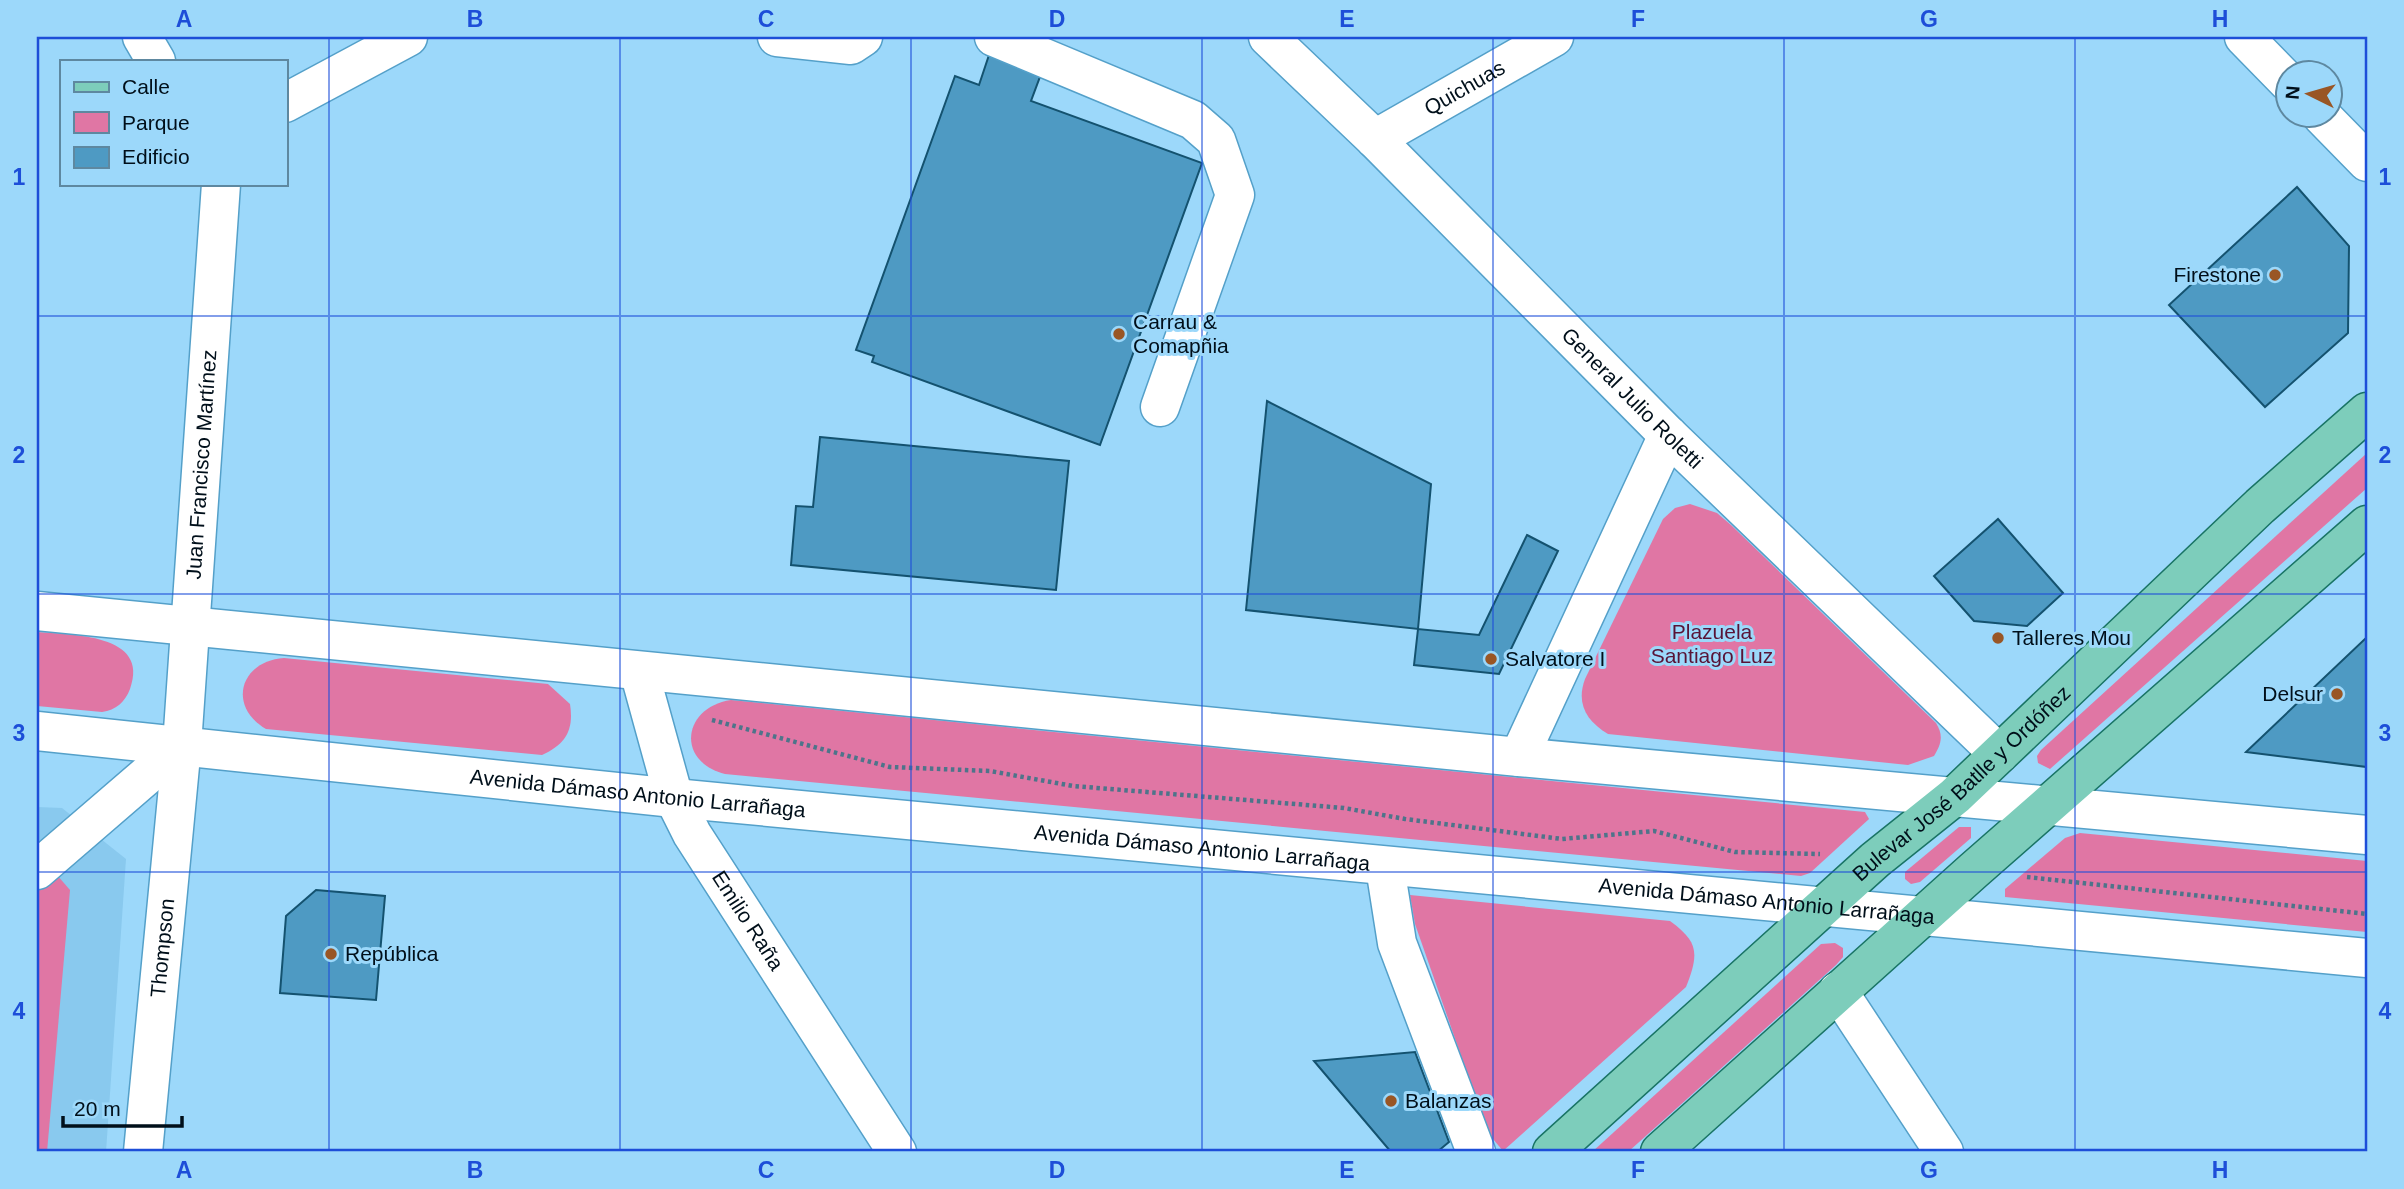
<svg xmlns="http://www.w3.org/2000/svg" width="2404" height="1189" font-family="Helvetica,sans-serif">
	<rect width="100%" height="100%" fill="#9cd8fa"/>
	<path fill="#89c9ee" d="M 37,807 L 62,808 L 126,859 L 106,1152 L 37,1152 Z"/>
	<g fill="#e076a4">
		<path d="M 2367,453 L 2367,488 L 2050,769 L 2038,763 L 2037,756 L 2041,750 Z"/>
		<path d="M 1690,504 L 1717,513 L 1731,525 L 1936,723 C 1944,736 1941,744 1934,756 L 1908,765 L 1608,734 C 1586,721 1576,703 1585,679 L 1663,519 L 1675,508 Z"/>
		<path d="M 37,632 C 70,635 151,633 130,689 C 125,702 116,710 102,712 L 37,706 Z"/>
		<path d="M 284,658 L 548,684 L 570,704 C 574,730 566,744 542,755 L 266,729 C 227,706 240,661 284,658 Z"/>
		<path d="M 731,700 L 1865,812 L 1869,819 L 1810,873 L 1801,876 L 725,774 C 675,761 683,707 731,700 Z"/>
		<path d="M 1959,827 L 1971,827 L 1971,838 L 1920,882 L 1911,884 L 1905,879 L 1905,872 Z"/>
		<path d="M 2080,833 L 2367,861 L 2367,932 L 2005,897 L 2005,889 L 2065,838 Z"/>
		<path d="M 37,852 L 70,890 L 47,1152 L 37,1152 Z"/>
		<path d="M 1410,895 L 1670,921 C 1699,942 1699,954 1686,987 L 1503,1151 L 1488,1133 L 1415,924 Z"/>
		<path d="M 1835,943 L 1843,948 L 1843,957 L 1836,965 L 1628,1152 L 1592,1152 L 1821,944 Z"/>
	</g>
	<g fill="#4e9ac3" stroke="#14526f" stroke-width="2">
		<path d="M 989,55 L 1041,74 L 1031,101 L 1202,163 L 1100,445 L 872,362 L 874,356 L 856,350 L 955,76 L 979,85 Z"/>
		<path d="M 2297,187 L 2349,246 L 2348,333 L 2265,407 L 2169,305 Z"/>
		<path d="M 1267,401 L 1431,484 L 1418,629 L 1246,610 Z"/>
		<path d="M 820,437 L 1069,461 L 1056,590 L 791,565 L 796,506 L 813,507 Z"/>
		<path d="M 1998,519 L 2063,593 L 2027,626 L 1974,621 L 1934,576 Z"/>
		<path d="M 1527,535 L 1558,551 L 1499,674 L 1414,665 L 1418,629 L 1479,635 Z"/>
		<path d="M 2367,637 L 2367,767 L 2246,752 Z"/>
		<path d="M 316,890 L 385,896 L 376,1000 L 280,993 L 286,916 Z"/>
		<path d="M 1415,1052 L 1449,1142 L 1437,1152 L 1391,1152 L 1314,1061 Z"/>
	</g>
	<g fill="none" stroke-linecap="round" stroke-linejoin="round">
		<defs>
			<g id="minor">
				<path d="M 142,37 L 156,61"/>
				<path d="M 777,37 L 851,45 L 863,37"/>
				<path d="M 994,37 L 1193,120 L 1216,140 L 1235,195 L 1160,407"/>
				<path id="s1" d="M 1268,37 L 1375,139 L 1668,435 L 1999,754"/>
				<path d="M 2244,37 L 2288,82"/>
				<path d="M 285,103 L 408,37"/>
				<path d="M 2322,116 L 2367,162"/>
				<path id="s2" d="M 1375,139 L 1554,37"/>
				<path d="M 37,611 L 1519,757 L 2367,835"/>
				<path id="s3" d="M 639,671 L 674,798 L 692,834 L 897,1152"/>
				<path id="s4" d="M 37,731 L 674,798 L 2367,958"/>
				<path d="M 1519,757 L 1668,435"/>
				<path d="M 1385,867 L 1397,943 L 1476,1152"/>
				<path d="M 37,870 L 182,745"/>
				<path d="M 1838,991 L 1944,1152"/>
				<path id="s5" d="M 143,1152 L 182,745 L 221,184"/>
			</g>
			<g id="major">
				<path id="s6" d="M 1552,1152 L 1875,860 L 1955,796 L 2260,506 L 2367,412"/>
				<path d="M 1660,1152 L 1973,871 L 2367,525"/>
			</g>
		</defs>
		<use href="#minor" stroke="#54a0c9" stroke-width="41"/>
		<use href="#major" stroke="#197465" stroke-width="41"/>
		<g stroke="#4e748a" stroke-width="4.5" stroke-dasharray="3.5 3.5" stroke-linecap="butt">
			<path d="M 712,720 L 890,767 L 990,771 L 1073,786 L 1344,808 L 1405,819 L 1562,839 L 1654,831 L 1735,852 L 1820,854"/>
			<path d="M 2027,877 L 2367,914"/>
		</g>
		<use href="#minor" stroke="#fff" stroke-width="38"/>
		<use href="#major" stroke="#7dcdbb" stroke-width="38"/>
	</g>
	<path fill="none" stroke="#1d4ed8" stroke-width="2" stroke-opacity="0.55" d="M 329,37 L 329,1152M 620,37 L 620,1152M 911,37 L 911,1152M 1202,37 L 1202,1152M 1493,37 L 1493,1152M 1784,37 L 1784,1152M 2075,37 L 2075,1152M 37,316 L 2367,316M 37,594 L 2367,594M 37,872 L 2367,872"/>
	<g fill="#995625" stroke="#9cd8fa" stroke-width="2.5">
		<circle cx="2275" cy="275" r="7"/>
		<circle cx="1119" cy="334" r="7"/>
		<circle cx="1998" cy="638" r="7"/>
		<circle cx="1491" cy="659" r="7"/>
		<circle cx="2337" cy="694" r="7"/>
		<circle cx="331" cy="954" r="7"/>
		<circle cx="1391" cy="1101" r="7"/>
	</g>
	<g text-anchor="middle" stroke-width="6" stroke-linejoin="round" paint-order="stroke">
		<g font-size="21" fill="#000f1a" stroke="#9cd8fa">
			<text dy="7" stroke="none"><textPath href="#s2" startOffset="103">Quichuas</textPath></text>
			<text dy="7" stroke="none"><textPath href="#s1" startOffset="513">General Julio Roletti</textPath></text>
			<text dy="7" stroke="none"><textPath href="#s5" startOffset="690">Juan Francisco Martínez</textPath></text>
			<text dy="7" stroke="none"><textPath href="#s6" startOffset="551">Bulevar José Batlle y Ordóñez</textPath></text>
			<text dy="7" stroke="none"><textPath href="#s4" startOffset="604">Avenida Dámaso Antonio Larrañaga</textPath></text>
			<text dy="7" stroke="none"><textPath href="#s4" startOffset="1171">Avenida Dámaso Antonio Larrañaga</textPath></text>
			<text dy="7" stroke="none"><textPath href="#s4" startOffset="1738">Avenida Dámaso Antonio Larrañaga</textPath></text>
			<text dy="7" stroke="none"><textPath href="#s3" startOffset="275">Emilio Raña</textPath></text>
			<text dy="7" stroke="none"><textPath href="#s5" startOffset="205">Thompson</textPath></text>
		</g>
		<g font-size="21" fill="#000f1a" stroke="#9cd8fa" text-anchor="start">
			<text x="2261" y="282" text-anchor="end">Firestone</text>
			<text x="1133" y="329">Carrau &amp;<tspan x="1133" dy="24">Comapñia</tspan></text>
			<text x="2012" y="645">Talleres Mou</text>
			<text x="1505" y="666">Salvatore I</text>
			<text x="2323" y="701" text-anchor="end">Delsur</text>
			<text x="345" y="961">República</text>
			<text x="1405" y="1108">Balanzas</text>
		</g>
		<g font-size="21" fill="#581336" stroke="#9cd8fa">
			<text x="1712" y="639">Plazuela<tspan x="1712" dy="24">Santiago Luz</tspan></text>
		</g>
	</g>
	<rect width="2404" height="1189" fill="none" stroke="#9cd8fa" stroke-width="77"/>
	<rect x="60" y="60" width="228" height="126" fill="#9cd8fa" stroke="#5e88a0" stroke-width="2"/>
	<rect x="74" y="82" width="35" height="10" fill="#7dcdbb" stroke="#5e88a0" stroke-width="2"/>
	<text x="122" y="94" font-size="21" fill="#000f1a">Calle</text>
	<rect x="74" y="112" width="35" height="21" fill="#e076a4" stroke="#5e88a0" stroke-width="2"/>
	<text x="122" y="130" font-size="21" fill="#000f1a">Parque</text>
	<rect x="74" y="147" width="35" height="21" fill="#4e9ac3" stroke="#5e88a0" stroke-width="2"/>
	<text x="122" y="164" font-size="21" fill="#000f1a">Edificio</text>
	<g transform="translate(2309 94) rotate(275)"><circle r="33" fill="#9cd8fa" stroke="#5e88a0" stroke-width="2"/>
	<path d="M0-5L12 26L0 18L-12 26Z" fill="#995625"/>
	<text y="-10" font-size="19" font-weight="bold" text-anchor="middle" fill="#000f1a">N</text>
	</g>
	<path d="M63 1116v10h119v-10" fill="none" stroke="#000f1a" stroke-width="3.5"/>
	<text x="74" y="1116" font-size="21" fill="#000f1a" stroke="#9cd8fa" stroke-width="5" paint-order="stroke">20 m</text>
	<rect x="38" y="38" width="2328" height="1112" fill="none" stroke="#1d4ed8" stroke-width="2.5"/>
	<g font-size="23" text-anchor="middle" font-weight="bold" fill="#1d4ed8">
		<text x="184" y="27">A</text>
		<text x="475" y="27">B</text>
		<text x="766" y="27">C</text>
		<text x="1057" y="27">D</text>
		<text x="1347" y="27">E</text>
		<text x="1638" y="27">F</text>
		<text x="1929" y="27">G</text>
		<text x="2220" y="27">H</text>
		<text x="19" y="185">1</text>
		<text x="2385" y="185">1</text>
		<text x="19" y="463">2</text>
		<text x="2385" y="463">2</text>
		<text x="19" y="741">3</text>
		<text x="2385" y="741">3</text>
		<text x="19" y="1019">4</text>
		<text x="2385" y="1019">4</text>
		<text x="184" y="1178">A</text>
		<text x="475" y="1178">B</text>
		<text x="766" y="1178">C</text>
		<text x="1057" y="1178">D</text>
		<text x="1347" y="1178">E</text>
		<text x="1638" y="1178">F</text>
		<text x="1929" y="1178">G</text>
		<text x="2220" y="1178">H</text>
	</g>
</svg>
